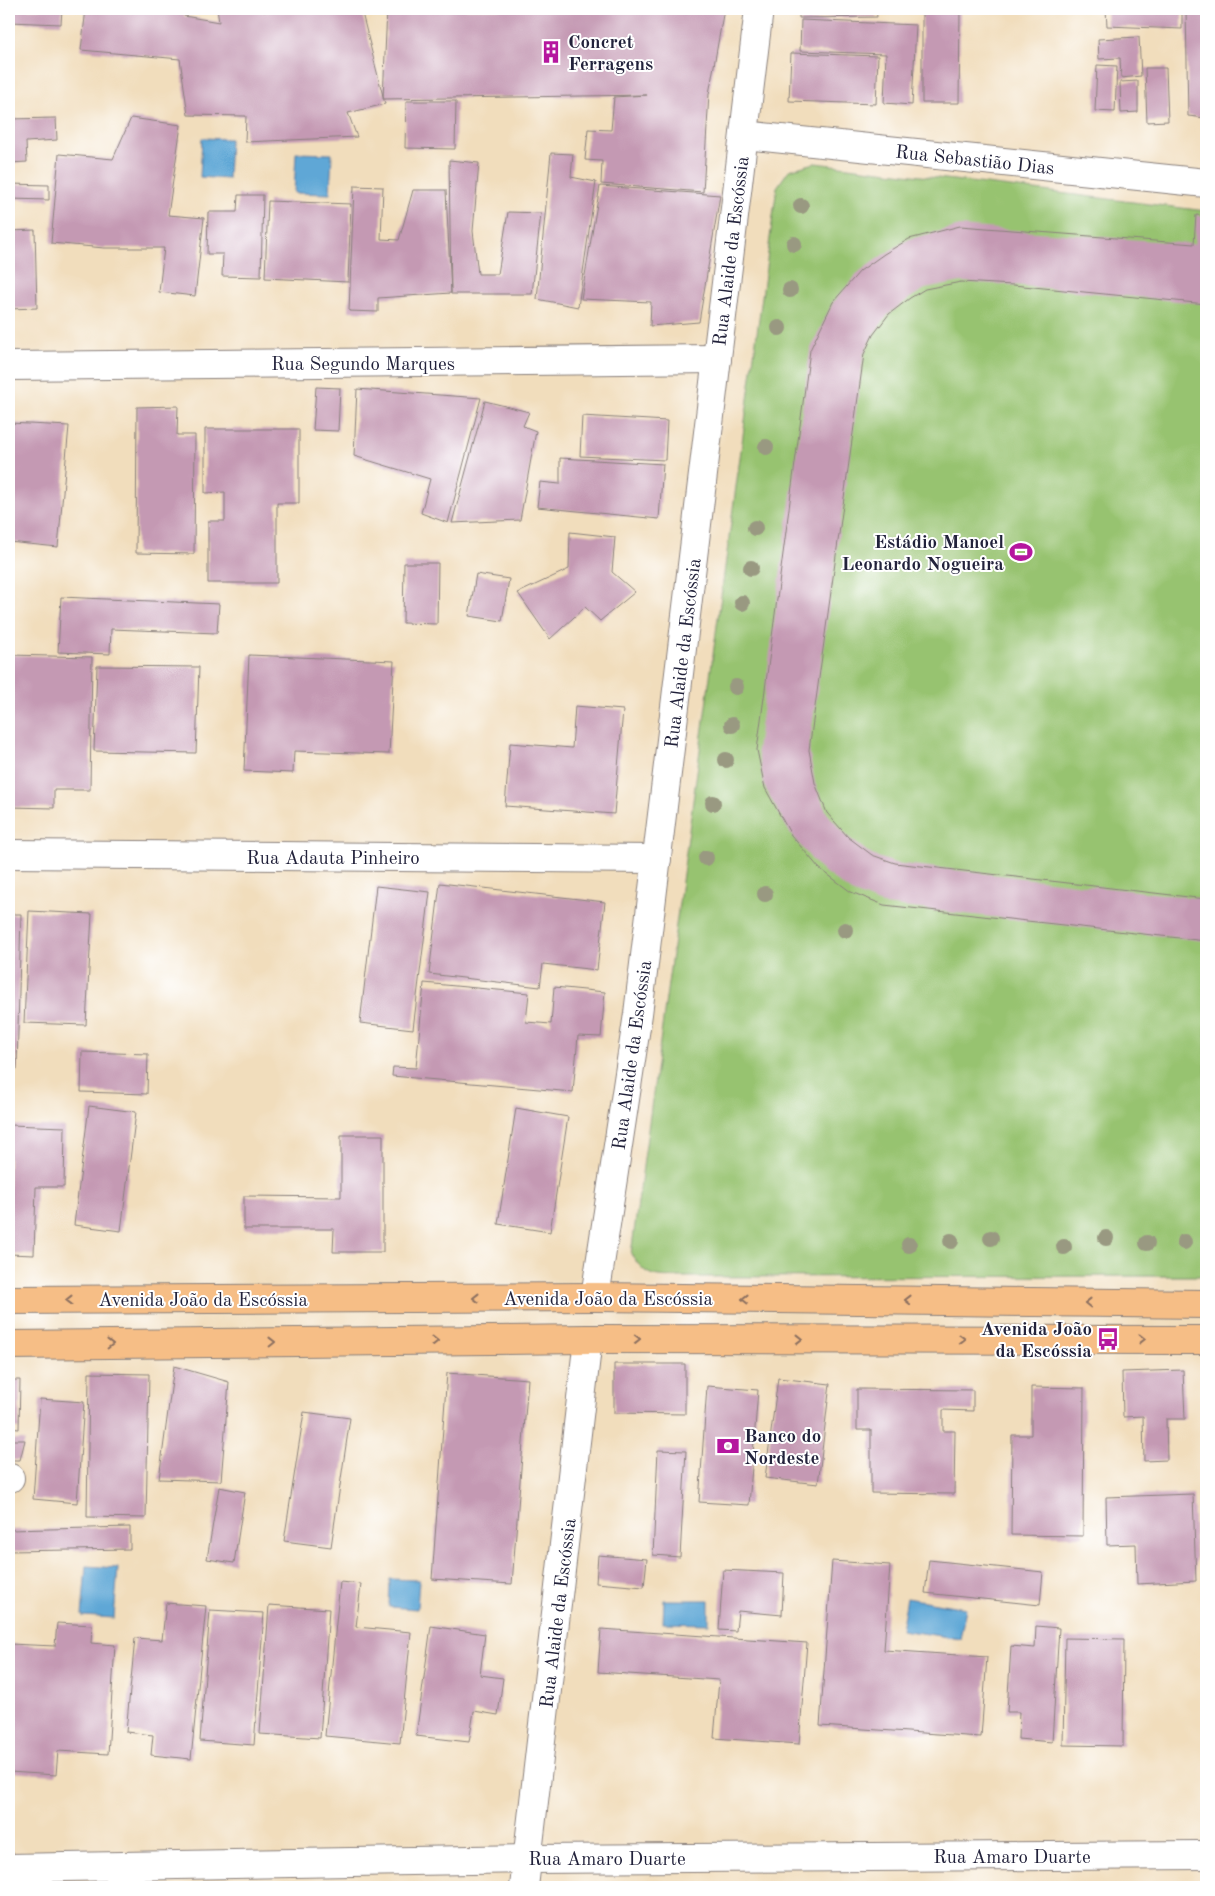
<svg xmlns="http://www.w3.org/2000/svg" width="1215" height="1896" font-family="'Old Standard TT',serif">
	<rect width="100%" height="100%" fill="#fff"/>
	<filter id="ink" filterUnits="userSpaceOnUse"><feTurbulence type="fractalNoise" baseFrequency=".02" numOctaves="2"/><feDisplacementMap in="SourceGraphic" scale="10" xChannelSelector="R" yChannelSelector="G"/><feConvolveMatrix kernelMatrix="1 2 1 2 8 2 1 2 1" color-interpolation-filters="sRGB"/></filter>
	<filter id="wash" filterUnits="userSpaceOnUse"><feTurbulence type="fractalNoise" baseFrequency=".0096" numOctaves="4" result="noise"/><feDisplacementMap in="SourceGraphic" scale="20" xChannelSelector="R" yChannelSelector="G"/><feGaussianBlur stdDeviation="1.12" result="paint"/><feColorMatrix in="noise" values="0 0 0 0 0 0 0 0 0 0 0 0 0 0 0 0 0 1.4 0 .05"/><feComposite in="paint" operator="in"/></filter>
	<g filter="url(#wash)">
		<rect width="100%" height="100%" fill="#f1ddbc"/>
		<path fill="#97c370" stroke="#5c7256" d="M 815,163 L 1206,211 L 1206,1276 L 679,1277 C 652,1276 647,1278 631,1254 L 777,187 L 789,170 Z"/>
		<g fill="#5fa7d6" stroke="#406488">
			<path d="M 202,138 L 230,139 L 228,179 L 200,177 Z"/>
			<path d="M 296,153 L 332,154 L 330,194 L 294,193 Z"/>
			<path d="M 86,1566 L 118,1568 L 114,1618 L 82,1616 Z"/>
			<path d="M 390,1579 L 419,1580 L 417,1609 L 389,1607 Z"/>
			<path d="M 907,1598 L 966,1608 L 960,1639 L 901,1630 Z"/>
			<path d="M 664,1600 L 709,1600 L 709,1624 L 663,1623 Z"/>
		</g>
		<g id="blocks">
			<g fill="#c499b3">
				<path d="M 9,9 L 62,9 L 61,24 L 9,22 Z"/>
				<path d="M 86,9 L 185,9 L 184,16 L 219,22 L 217,9 L 263,9 L 264,12 L 276,9 L 361,9 L 385,104 L 348,113 L 357,137 L 245,142 L 246,116 L 188,115 L 180,59 L 81,50 Z"/>
				<path d="M 387,9 L 724,9 L 709,94 L 703,192 L 601,184 L 602,161 L 585,160 L 588,129 L 611,130 L 614,97 L 647,95 L 383,99 Z"/>
				<path d="M 799,9 L 876,9 L 877,17 L 799,18 Z"/>
				<path d="M 922,9 L 960,10 L 959,103 L 922,103 Z"/>
				<path d="M 1106,9 L 1182,9 L 1182,29 L 1107,26 Z"/>
				<path d="M 1186,9 L 1206,9 L 1206,118 L 1188,116 Z"/>
				<path d="M 801,20 L 916,25 L 912,105 L 884,103 L 886,54 L 800,51 Z"/>
				<path d="M 1139,37 L 1141,76 L 1121,78 L 1120,58 L 1099,59 L 1098,39 Z"/>
				<path d="M 791,53 L 878,56 L 876,104 L 789,101 Z"/>
				<path d="M 1097,65 L 1117,66 L 1115,112 L 1095,111 Z"/>
				<path d="M 1145,68 L 1166,68 L 1168,121 L 1147,122 Z"/>
				<path d="M 1138,81 L 1138,112 L 1121,113 L 1120,82 Z"/>
				<path d="M 406,101 L 456,101 L 455,149 L 405,148 Z"/>
				<path d="M 56,118 L 57,140 L 26,142 L 27,162 L 9,163 L 9,119 Z"/>
				<path d="M 131,118 L 181,125 L 168,215 L 204,218 L 195,296 L 159,292 L 164,248 L 104,248 L 51,243 L 59,154 L 113,159 Z"/>
				<path d="M 551,153 L 573,154 L 571,177 L 596,182 L 578,307 L 537,299 Z"/>
				<path d="M 449,160 L 479,163 L 473,231 L 478,274 L 498,274 L 508,212 L 541,213 L 532,294 L 451,294 Z"/>
				<path d="M 9,184 L 49,185 L 49,200 L 9,199 Z"/>
				<path d="M 354,186 L 383,187 L 381,239 L 399,240 L 413,190 L 446,190 L 451,293 L 378,298 L 378,312 L 349,311 Z"/>
				<path d="M 600,186 L 720,195 L 699,322 L 650,326 L 651,302 L 581,299 Z"/>
				<path d="M 238,195 L 263,195 L 261,277 L 222,276 L 223,254 L 207,254 L 208,212 L 237,212 Z"/>
				<path d="M 268,201 L 351,204 L 348,282 L 265,278 Z"/>
				<path d="M 1196,215 L 1206,216 L 1206,304 L 1013,285 L 961,282 L 925,289 L 910,298 L 889,314 L 873,335 L 864,354 L 809,750 L 815,783 L 827,813 L 848,837 L 872,855 L 895,863 L 1206,899 L 1206,941 L 884,905 L 851,892 L 819,868 L 791,835 L 765,788 L 757,750 L 810,350 L 833,302 L 860,271 L 884,254 L 909,239 L 960,226 L 1194,244 Z"/>
				<path d="M 35,230 L 37,308 L 9,309 L 9,231 Z"/>
				<path d="M 316,387 L 340,388 L 338,431 L 313,430 Z"/>
				<path d="M 357,389 L 481,398 L 448,523 L 421,513 L 430,479 L 354,456 Z"/>
				<path d="M 485,401 L 529,412 L 523,426 L 536,431 L 520,520 L 452,523 Z"/>
				<path d="M 178,406 L 177,435 L 195,435 L 194,554 L 136,553 L 137,407 Z"/>
				<path d="M 582,416 L 667,421 L 665,460 L 580,456 Z"/>
				<path d="M 9,423 L 69,426 L 58,547 L 9,542 Z"/>
				<path d="M 205,429 L 299,429 L 299,503 L 277,503 L 277,583 L 208,583 L 208,521 L 225,521 L 225,492 L 205,493 Z"/>
				<path d="M 560,458 L 663,464 L 659,519 L 537,507 L 540,482 L 560,484 Z"/>
				<path d="M 570,532 L 615,537 L 612,572 L 635,592 L 600,621 L 585,607 L 550,639 L 518,593 L 569,569 Z"/>
				<path d="M 404,563 L 438,563 L 437,624 L 403,623 Z"/>
				<path d="M 476,574 L 509,579 L 502,621 L 469,616 Z"/>
				<path d="M 61,597 L 219,604 L 217,633 L 111,629 L 110,654 L 58,652 Z"/>
				<path d="M 9,655 L 92,657 L 90,790 L 54,790 L 54,808 L 9,807 Z"/>
				<path d="M 249,655 L 394,661 L 389,754 L 294,751 L 293,773 L 244,771 Z"/>
				<path d="M 97,666 L 199,667 L 196,753 L 94,751 Z"/>
				<path d="M 575,706 L 623,710 L 614,814 L 505,806 L 510,743 L 572,748 Z"/>
				<path d="M 440,883 L 605,902 L 597,970 L 543,964 L 540,987 L 429,974 Z"/>
				<path d="M 376,886 L 430,892 L 413,1029 L 360,1023 Z"/>
				<path d="M 29,911 L 92,914 L 86,1025 L 24,1023 Z"/>
				<path d="M 9,914 L 21,914 L 17,1069 L 9,1069 Z"/>
				<path d="M 424,983 L 529,993 L 526,1022 L 551,1024 L 554,987 L 605,992 L 601,1037 L 578,1036 L 573,1092 L 392,1076 L 393,1067 L 416,1068 Z"/>
				<path d="M 82,1052 L 148,1054 L 147,1094 L 81,1092 Z"/>
				<path d="M 89,1106 L 136,1112 L 121,1231 L 74,1225 Z"/>
				<path d="M 516,1108 L 568,1117 L 550,1232 L 498,1224 Z"/>
				<path d="M 9,1125 L 65,1127 L 64,1187 L 36,1187 L 34,1255 L 9,1254 Z"/>
				<path d="M 341,1135 L 383,1135 L 383,1252 L 333,1252 L 334,1229 L 244,1229 L 244,1196 L 341,1197 Z"/>
				<path d="M 614,1364 L 685,1364 L 685,1414 L 614,1413 Z"/>
				<path d="M 174,1366 L 229,1382 L 221,1481 L 159,1479 Z"/>
				<path d="M 1183,1370 L 1185,1419 L 1166,1419 L 1167,1460 L 1144,1461 L 1143,1416 L 1123,1417 L 1122,1372 Z"/>
				<path d="M 89,1373 L 149,1374 L 146,1518 L 87,1517 Z"/>
				<path d="M 447,1373 L 528,1379 L 512,1584 L 432,1579 Z"/>
				<path d="M 778,1378 L 830,1384 L 818,1484 L 765,1478 Z"/>
				<path d="M 9,1380 L 20,1380 L 19,1429 L 9,1428 Z"/>
				<path d="M 707,1386 L 758,1390 L 749,1505 L 699,1502 Z"/>
				<path d="M 1031,1387 L 1084,1388 L 1083,1536 L 1011,1535 L 1012,1435 L 1031,1435 Z"/>
				<path d="M 857,1389 L 973,1390 L 973,1411 L 943,1410 L 943,1431 L 955,1431 L 954,1494 L 871,1493 L 871,1430 L 857,1430 Z"/>
				<path d="M 40,1399 L 84,1402 L 77,1503 L 33,1499 Z"/>
				<path d="M 304,1412 L 350,1418 L 331,1547 L 284,1541 Z"/>
				<path d="M 9,1440 L 25,1440 L 20,1460 L 9,1460 Z"/>
				<path d="M 658,1450 L 686,1451 L 680,1557 L 653,1555 Z"/>
				<path d="M 219,1487 L 245,1492 L 234,1563 L 207,1559 Z"/>
				<path d="M 1193,1494 L 1196,1581 L 1137,1584 L 1136,1544 L 1107,1545 L 1106,1497 Z"/>
				<path d="M 130,1527 L 130,1549 L 9,1551 L 9,1530 Z"/>
				<path d="M 598,1555 L 647,1559 L 644,1587 L 596,1583 Z"/>
				<path d="M 929,1560 L 1043,1572 L 1040,1605 L 925,1593 Z"/>
				<path d="M 832,1561 L 890,1565 L 884,1650 L 987,1657 L 981,1737 L 820,1726 Z"/>
				<path d="M 723,1570 L 784,1573 L 782,1615 L 738,1611 L 736,1631 L 719,1630 Z"/>
				<path d="M 340,1582 L 361,1584 L 356,1627 L 411,1632 L 400,1743 L 325,1736 Z"/>
				<path d="M 166,1603 L 206,1606 L 191,1759 L 151,1755 L 153,1735 L 126,1732 L 135,1638 L 162,1640 Z"/>
				<path d="M 269,1605 L 329,1609 L 320,1738 L 260,1734 Z"/>
				<path d="M 210,1610 L 264,1613 L 254,1745 L 200,1741 Z"/>
				<path d="M 57,1623 L 92,1625 L 91,1643 L 115,1645 L 108,1754 L 58,1751 L 56,1775 L 9,1772 L 9,1644 L 55,1646 Z"/>
				<path d="M 431,1626 L 485,1634 L 480,1675 L 503,1678 L 498,1715 L 474,1711 L 469,1742 L 416,1736 Z"/>
				<path d="M 1036,1626 L 1059,1628 L 1052,1742 L 1018,1739 L 1019,1712 L 1007,1712 L 1011,1646 L 1035,1648 Z"/>
				<path d="M 601,1629 L 807,1643 L 799,1744 L 714,1738 L 719,1680 L 598,1672 Z"/>
				<path d="M 1065,1638 L 1124,1639 L 1123,1746 L 1063,1745 Z"/>
				<path d="M 711,1885 L 711,1887 L 684,1887 L 684,1886 Z"/>
			</g>
		</g>
	</g>
	<g filter="url(#ink)">
		<use href="#blocks" fill-opacity="0" stroke="#8a807c" stroke-width="1"/>
		<g fill="none" stroke-linecap="round" stroke-linejoin="round">
			<defs>
				<g id="minor">
					<path d="M 744,135 L 1206,183"/>
					<path d="M 9,366 L 717,359"/>
					<path d="M 9,854 L 657,859"/>
					<path d="M 595,1297 L 638,1014 L 759,9"/>
					<path d="M 9,1478 L 10,1478"/>
					<path d="M 9,1868 L 529,1859 L 1206,1855"/>
					<path d="M 524,1887 L 588,1339"/>
				</g>
				<g id="major">
					<path d="M 9,1300 L 595,1297 L 1206,1304"/>
					<path d="M 9,1345 L 588,1339 L 1206,1340"/>
				</g>
			</defs>
			<use href="#minor" stroke="#8a807c" stroke-width="30"/>
			<use href="#major" stroke="#8a807c" stroke-width="30"/>
			<use href="#minor" stroke="#fff" stroke-width="28"/>
			<use href="#major" stroke="#f6be86" stroke-width="28"/>
		</g>
		<g fill="#999981">
			<circle cx="801" cy="206" r="8"/>
			<circle cx="794" cy="244" r="8"/>
			<circle cx="790" cy="290" r="8"/>
			<circle cx="779" cy="328" r="8"/>
			<circle cx="766" cy="447" r="8"/>
			<circle cx="755" cy="528" r="8"/>
			<circle cx="751" cy="568" r="8"/>
			<circle cx="742" cy="603" r="8"/>
			<circle cx="736" cy="687" r="8"/>
			<circle cx="732" cy="725" r="8"/>
			<circle cx="726" cy="760" r="8"/>
			<circle cx="713" cy="803" r="8"/>
			<circle cx="706" cy="858" r="8"/>
			<circle cx="765" cy="894" r="8"/>
			<circle cx="845" cy="930" r="8"/>
			<circle cx="991" cy="1238" r="8"/>
			<circle cx="1106" cy="1238" r="8"/>
			<circle cx="951" cy="1241" r="8"/>
			<circle cx="1184" cy="1242" r="8"/>
			<circle cx="1147" cy="1243" r="8"/>
			<circle cx="909" cy="1245" r="8"/>
			<circle cx="1064" cy="1247" r="8"/>
		</g>
		<defs><path id="oneway-chevron" d="M-2-3.5L2.5 0L-2 3.5" fill="none" stroke-width="1.6" stroke-linecap="round" stroke-linejoin="round" transform="scale(1.25)"/></defs>
		<g stroke="#8c7060">
			<use href="#oneway-chevron" transform="translate(476 1298) rotate(180)"/>
			<use href="#oneway-chevron" transform="translate(745 1299) rotate(-179)"/>
			<use href="#oneway-chevron" transform="translate(69 1300) rotate(180)"/>
			<use href="#oneway-chevron" transform="translate(908 1300) rotate(-179)"/>
			<use href="#oneway-chevron" transform="translate(1088 1303) rotate(-179)"/>
			<use href="#oneway-chevron" transform="translate(637 1339)"/>
			<use href="#oneway-chevron" transform="translate(799 1339)"/>
			<use href="#oneway-chevron" transform="translate(962 1339)"/>
			<use href="#oneway-chevron" transform="translate(1142 1339)"/>
			<use href="#oneway-chevron" transform="translate(435 1341) rotate(-1)"/>
			<use href="#oneway-chevron" transform="translate(272 1342) rotate(-1)"/>
			<use href="#oneway-chevron" transform="translate(110 1344) rotate(-1)"/>
		</g>
	</g>
	<defs>
		<symbol id="building-bare" viewBox="-9 -9 18 18"><path d="M-4-6H4V6H1V3H-1V6H-4ZM-2.5-4.3h1.7v1.8h-1.7ZM.8-4.3h1.7v1.8H.8ZM-2.5-1h1.7V.8h-1.7ZM.8-1h1.7V.8H.8Z" fill="#b5179e" stroke="#fff" stroke-width="2.5" paint-order="stroke"/></symbol>
		<symbol id="stadium-bare" viewBox="-9 -9 18 18"><path d="M0-5a6.5 5 0 1 0 0 10a6.5 5 0 1 0 0-10ZM-3.5-1.8h7v3.6h-7Z" fill="#b5179e" stroke="#fff" stroke-width="2.5" paint-order="stroke"/></symbol>
		<symbol id="bus-bare" viewBox="-9 -9 18 18"><path d="M-5-6H5V4H4V6H2V4H-2V6H-4V4H-5ZM-3.5-4V0h7V-4ZM-3.5 1.2v1.5H-2V1.2ZM2 1.2v1.5H3.5V1.2Z" fill="#b5179e" stroke="#fff" stroke-width="2.5" paint-order="stroke"/></symbol>
		<symbol id="bank-bare" viewBox="-9 -9 18 18"><path d="M-6-4H6V4H-6ZM0-2.3a2.3 2.3 0 1 0 0 4.6a2.3 2.3 0 1 0 0-4.6Z" fill="#b5179e" stroke="#fff" stroke-width="2.5" paint-order="stroke"/></symbol>
	</defs>
	<g fill-rule="evenodd">
		<use href="#building-bare" x="535" y="36" width="32" height="32"/>
		<use href="#stadium-bare" x="1005" y="536" width="32" height="32"/>
		<use href="#bus-bare" x="1092" y="1323" width="32" height="32"/>
		<use href="#bank-bare" x="712" y="1430" width="32" height="32"/>
	</g>
	<g text-anchor="middle" stroke-width="4" stroke-linejoin="round" paint-order="stroke">
		<g font-size="19" font-weight="bold" fill="#22223b" stroke="#fff" text-anchor="start">
			<text x="568" y="48">Concret<tspan x="568" dy="22">Ferragens</tspan></text>
			<text x="1004" y="548" text-anchor="end">Estádio Manoel<tspan x="1004" dy="22">Leonardo Nogueira</tspan></text>
			<text x="1092" y="1335" text-anchor="end">Avenida João<tspan x="1092" dy="22">da Escóssia</tspan></text>
			<text x="744" y="1442">Banco do<tspan x="744" dy="22">Nordeste</tspan></text>
		</g>
		<g font-size="19" fill="#22223b" stroke="#fff">
			<text transform="translate(975 159) rotate(6)" y="7">Rua Sebastião Dias</text>
			<text transform="translate(730 251) rotate(-83)" y="7">Rua Alaide da Escóssia</text>
			<text x="363" y="370">Rua Segundo Marques</text>
			<text transform="translate(682 653) rotate(-83)" y="7">Rua Alaide da Escóssia</text>
			<text x="333" y="864">Rua Adauta Pinheiro</text>
			<text transform="translate(631 1055) rotate(-82)" y="7">Rua Alaide da Escóssia</text>
			<text x="608" y="1305">Avenida João da Escóssia</text>
			<text x="203" y="1306">Avenida João da Escóssia</text>
			<text transform="translate(557 1613) rotate(-83)" y="7">Rua Alaide da Escóssia</text>
			<text x="1012" y="1863">Rua Amaro Duarte</text>
			<text x="607" y="1865">Rua Amaro Duarte</text>
		</g>
	</g>
	<rect width="1215" height="1896" fill="none" stroke="#fff" stroke-width="30"/>
</svg>
